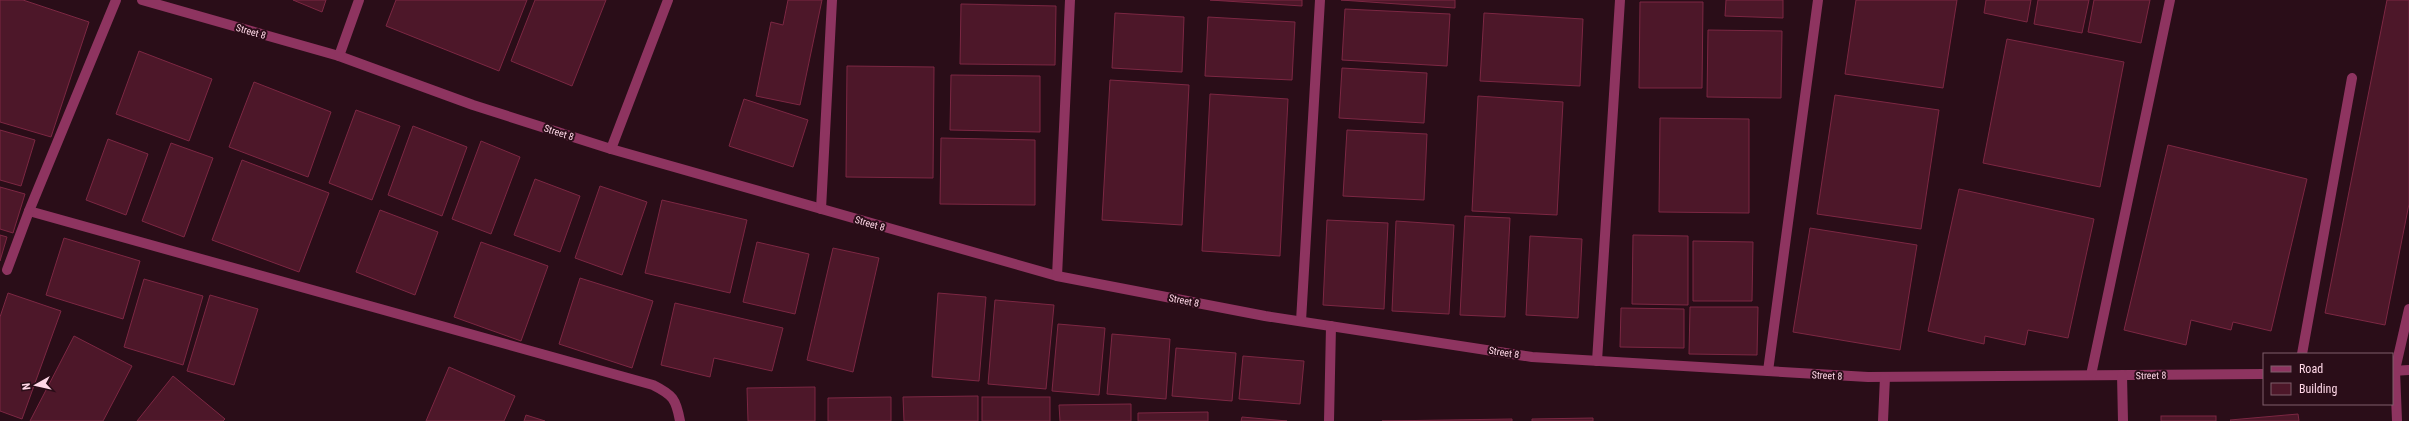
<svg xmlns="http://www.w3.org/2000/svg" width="2409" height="421" font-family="'Roboto Condensed',sans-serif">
	<rect width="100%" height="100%" fill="#2a0d18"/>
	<g fill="#4d1729" stroke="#7c2743">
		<path d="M 0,0 L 23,0 L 89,22 L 51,137 L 0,122 Z"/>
		<path d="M 293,0 L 326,0 L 322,12 Z"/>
		<path d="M 396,0 L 527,0 L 499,71 L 386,26 Z"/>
		<path d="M 535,0 L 606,0 L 572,86 L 511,61 Z"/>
		<path d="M 788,0 L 822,0 L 800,105 L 756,96 L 771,22 L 783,25 Z"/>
		<path d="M 1210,0 L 1302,0 L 1302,6 Z"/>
		<path d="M 1341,0 L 1455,0 L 1455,8 Z"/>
		<path d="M 1726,0 L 1783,0 L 1783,18 L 1725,16 Z"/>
		<path d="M 1856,0 L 1957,0 L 1943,88 L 1845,74 Z"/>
		<path d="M 1986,0 L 2031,0 L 2027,22 L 1984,13 Z"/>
		<path d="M 2038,0 L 2089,0 L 2082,33 L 2034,24 Z"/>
		<path d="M 2094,0 L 2150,0 L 2141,43 L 2088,32 Z"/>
		<path d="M 2387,0 L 2409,0 L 2409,204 L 2385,325 L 2325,313 Z"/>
		<path d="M 1640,2 L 1703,2 L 1702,88 L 1639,88 Z"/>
		<path d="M 961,4 L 1056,6 L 1055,65 L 960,64 Z"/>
		<path d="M 1345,9 L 1450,14 L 1447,66 L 1342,60 Z"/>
		<path d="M 1115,13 L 1184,17 L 1182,72 L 1112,68 Z"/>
		<path d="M 1484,13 L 1583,19 L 1580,86 L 1480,81 Z"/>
		<path d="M 1208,17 L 1295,22 L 1292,80 L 1205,76 Z"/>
		<path d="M 1708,30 L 1782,31 L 1781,98 L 1707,97 Z"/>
		<path d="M 2007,39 L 2124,62 L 2100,187 L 1983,163 Z"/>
		<path d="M 139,51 L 212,79 L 189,141 L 116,114 Z"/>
		<path d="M 847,66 L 934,67 L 933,178 L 846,177 Z"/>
		<path d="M 1342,68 L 1427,73 L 1424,123 L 1339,118 Z"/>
		<path d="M 951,75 L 1040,76 L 1040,132 L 950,130 Z"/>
		<path d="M 1110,80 L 1189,85 L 1182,225 L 1102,220 Z"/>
		<path d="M 254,82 L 331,112 L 308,177 L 229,147 Z"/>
		<path d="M 1210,94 L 1288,99 L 1280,256 L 1202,251 Z"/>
		<path d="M 1835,95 L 1939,110 L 1921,229 L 1817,214 Z"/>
		<path d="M 1478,96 L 1563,102 L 1557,215 L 1472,211 Z"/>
		<path d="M 744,99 L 808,120 L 793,167 L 729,146 Z"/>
		<path d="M 356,110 L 400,126 L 372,200 L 329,183 Z"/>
		<path d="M 1660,118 L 1749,119 L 1749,213 L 1659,212 Z"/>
		<path d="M 413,126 L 467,147 L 442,216 L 388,195 Z"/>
		<path d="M 0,130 L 35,140 L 21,186 L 0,180 Z"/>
		<path d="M 1347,130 L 1427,134 L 1424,200 L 1343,196 Z"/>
		<path d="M 941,138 L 1035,140 L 1035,205 L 940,204 Z"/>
		<path d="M 108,139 L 148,154 L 126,215 L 86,200 Z"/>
		<path d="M 481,141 L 520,157 L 491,234 L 452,219 Z"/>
		<path d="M 171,143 L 213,158 L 184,237 L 142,221 Z"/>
		<path d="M 2168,145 L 2307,179 L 2271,331 L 2233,322 L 2231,330 L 2191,320 L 2186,345 L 2124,330 Z"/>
		<path d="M 242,160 L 329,193 L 299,272 L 212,240 Z"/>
		<path d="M 535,179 L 580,196 L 560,252 L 514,235 Z"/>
		<path d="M 600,186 L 647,202 L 622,275 L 575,258 Z"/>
		<path d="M 0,187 L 25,194 L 13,233 L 0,229 Z"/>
		<path d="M 1959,189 L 2094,219 L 2068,338 L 2028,330 L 2025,345 L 1985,336 L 1984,344 L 1928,331 Z"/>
		<path d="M 662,200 L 747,220 L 730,293 L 645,273 Z"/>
		<path d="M 380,210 L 438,232 L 415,295 L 356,272 Z"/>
		<path d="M 1465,216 L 1510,218 L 1505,317 L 1460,315 Z"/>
		<path d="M 1327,220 L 1388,223 L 1384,309 L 1323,305 Z"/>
		<path d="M 1396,221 L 1454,225 L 1449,314 L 1392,311 Z"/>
		<path d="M 1810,228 L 1917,245 L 1900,350 L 1793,332 Z"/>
		<path d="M 0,235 L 7,237 L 0,261 Z"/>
		<path d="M 1633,235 L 1688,236 L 1688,305 L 1632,304 Z"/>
		<path d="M 1530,236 L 1582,239 L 1578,318 L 1526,315 Z"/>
		<path d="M 64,238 L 140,261 L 123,319 L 46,295 Z"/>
		<path d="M 1693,241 L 1753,242 L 1752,301 L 1693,301 Z"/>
		<path d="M 481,242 L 548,266 L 521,341 L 454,317 Z"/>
		<path d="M 757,242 L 809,254 L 795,314 L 743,302 Z"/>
		<path d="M 833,248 L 879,258 L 853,372 L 807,360 Z"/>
		<path d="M 580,278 L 653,301 L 632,368 L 559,344 Z"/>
		<path d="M 144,279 L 203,296 L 183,365 L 124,347 Z"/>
		<path d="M 8,293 L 61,311 L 22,419 L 0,411 L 0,317 Z"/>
		<path d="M 938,293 L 986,297 L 979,381 L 932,377 Z"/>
		<path d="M 210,295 L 258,309 L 234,385 L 187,371 Z"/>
		<path d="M 995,300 L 1054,305 L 1046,389 L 988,384 Z"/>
		<path d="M 675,303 L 783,328 L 772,371 L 714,358 L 710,377 L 661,365 Z"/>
		<path d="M 1690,307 L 1758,307 L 1757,355 L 1689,354 Z"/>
		<path d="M 1621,308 L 1684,309 L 1684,348 L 1620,347 Z"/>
		<path d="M 1058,324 L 1105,328 L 1099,395 L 1052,391 Z"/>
		<path d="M 1112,334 L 1170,339 L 1166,399 L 1107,394 Z"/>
		<path d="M 74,336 L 132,366 L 103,421 L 30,421 Z"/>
		<path d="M 1176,348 L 1236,353 L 1232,401 L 1172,396 Z"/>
		<path d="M 1243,356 L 1304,361 L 1300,404 L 1239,399 Z"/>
		<path d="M 449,367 L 515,396 L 504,421 L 426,421 Z"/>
		<path d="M 173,376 L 225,419 L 223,421 L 137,421 Z"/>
		<path d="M 815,387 L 815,421 L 748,421 L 747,388 Z"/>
		<path d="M 978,396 L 978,421 L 904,421 L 903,397 Z"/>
		<path d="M 891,397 L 891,421 L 828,421 L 828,398 Z"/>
		<rect x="982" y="397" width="68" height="24"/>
		<path d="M 1131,404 L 1131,421 L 1060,421 L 1059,405 Z"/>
		<path d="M 1208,412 L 1208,421 L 1138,421 L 1138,413 Z"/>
		<path d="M 2298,414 L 2299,421 L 2231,421 L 2230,420 Z"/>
		<path d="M 526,415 L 545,421 L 524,421 Z"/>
		<rect x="2161" y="416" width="55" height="5"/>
		<path d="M 1242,417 L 1287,421 L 1241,421 Z"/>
		<path d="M 1593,418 L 1593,421 L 1532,421 L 1532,419 Z"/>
		<path d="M 1512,419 L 1512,421 L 1382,421 Z"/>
	</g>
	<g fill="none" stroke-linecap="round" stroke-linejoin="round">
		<g stroke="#8e3460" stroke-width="10">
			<path d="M 116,0 L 29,211 L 653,385 C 673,395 676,399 680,421"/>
			<path d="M 142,0 L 339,56 L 473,105 L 611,149 L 1057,276 L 1265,316 L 1532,357 L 1868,377 L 2264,374"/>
			<path d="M 339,56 L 359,0"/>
			<path d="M 611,149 L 668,0"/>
			<path d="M 821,209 L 832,0"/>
			<path d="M 7,270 L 29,211"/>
			<path d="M 1057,276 L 1070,0"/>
			<path d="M 1301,321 L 1320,0"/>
			<path d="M 2302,354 L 2352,78"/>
			<path d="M 1597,361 L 1620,0"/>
			<path d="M 1768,371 L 1818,0"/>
			<path d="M 2392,371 L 2409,370"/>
			<path d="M 2091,375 L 2170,0"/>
			<path d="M 2122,375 L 2123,421"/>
			<path d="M 1329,421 L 1331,326"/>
			<path d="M 1883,421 L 1885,377"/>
			<path d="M 2397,421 L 2395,370 L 2409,309"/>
		</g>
	</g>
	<g text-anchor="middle" stroke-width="4" stroke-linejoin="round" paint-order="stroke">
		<g font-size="10" fill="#ffd7e7" stroke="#2a0d18">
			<text transform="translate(251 31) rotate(16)" y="4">Street 8</text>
			<text transform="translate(559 132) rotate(18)" y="4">Street 8</text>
			<text transform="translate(870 223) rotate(16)" y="4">Street 8</text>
			<text transform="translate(1184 300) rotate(11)" y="4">Street 8</text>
			<text transform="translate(1504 352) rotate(9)" y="4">Street 8</text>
			<text transform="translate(1827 375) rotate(3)" y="4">Street 8</text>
			<text transform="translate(2151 375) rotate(-1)" y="4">Street 8</text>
		</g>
	</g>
	<rect x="2263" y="353" width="130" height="52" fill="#2a0d18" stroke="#7f5e6b"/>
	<rect x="2271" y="366" width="20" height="6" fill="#8e3460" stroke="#7f5e6b"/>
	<text x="2299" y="373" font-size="12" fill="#ffd7e7">Road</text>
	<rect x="2271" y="383" width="20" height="12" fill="#4d1729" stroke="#7f5e6b"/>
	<text x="2299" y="393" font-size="12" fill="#ffd7e7">Building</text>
	<g transform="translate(36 385) rotate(262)" stroke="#2a0d18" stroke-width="3" paint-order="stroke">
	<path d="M0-3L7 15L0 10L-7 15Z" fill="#ffd7e7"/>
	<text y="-6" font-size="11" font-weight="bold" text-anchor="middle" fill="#ffd7e7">N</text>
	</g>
</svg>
